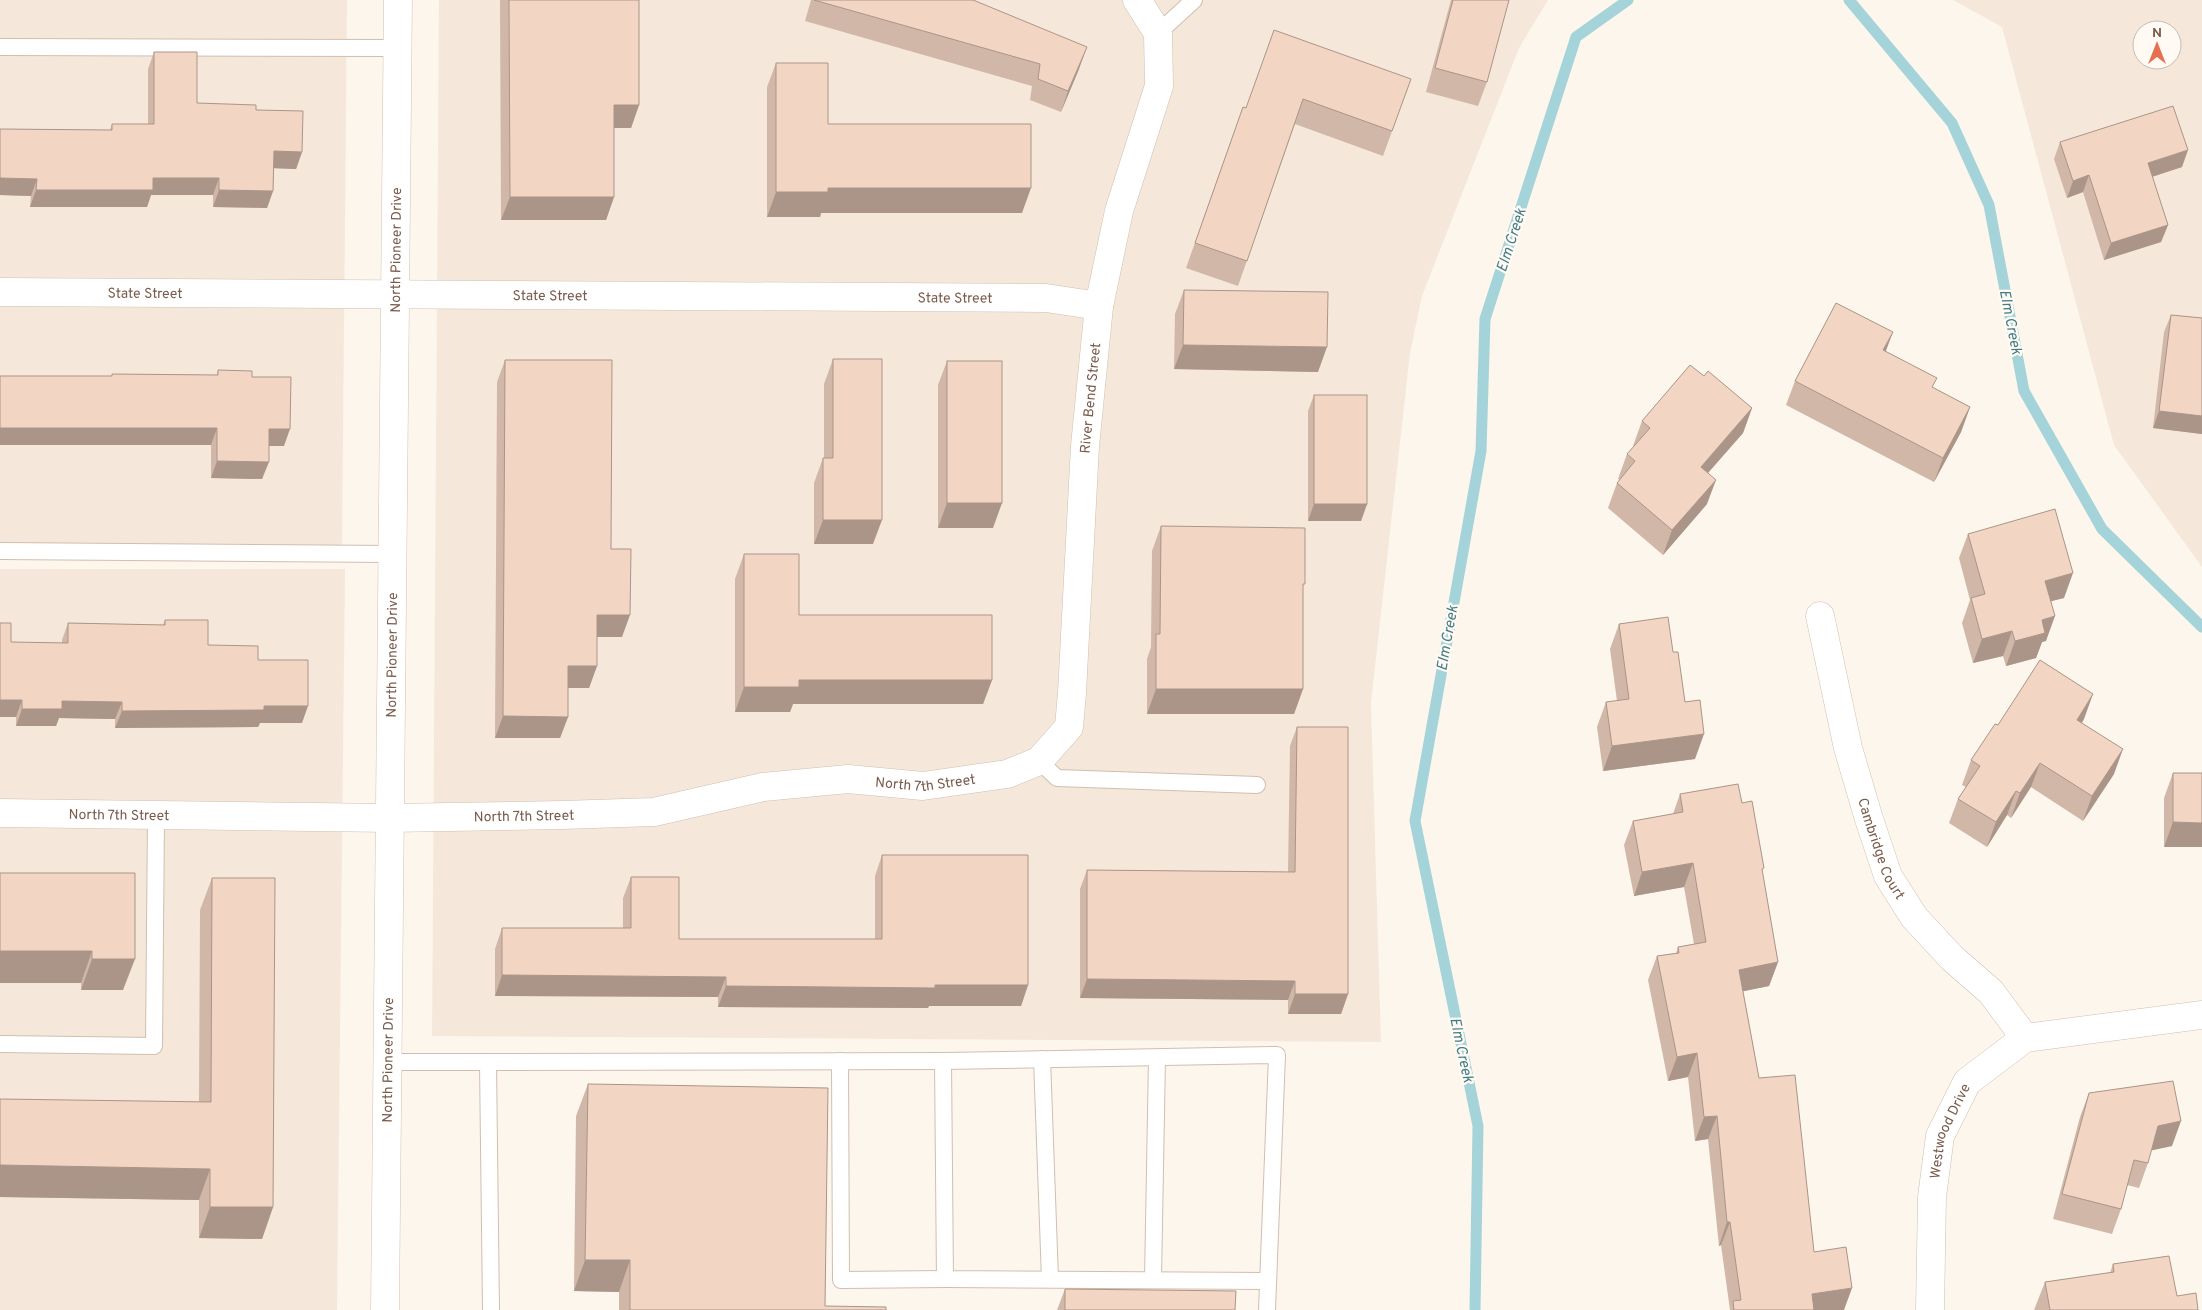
<svg xmlns="http://www.w3.org/2000/svg" width="2202" height="1310" font-family="Overpass,sans-serif">
	<rect width="100%" height="100%" fill="#fdf6ec"/>
	<g fill="#f5e8da" fill-rule="evenodd">
		<path d="M 0,0 L 347,0 L 342,546 L 0,544 Z"/>
		<path d="M 439,0 L 1548,0 L 1519,48 L 1422,296 L 1410,353 L 1371,703 L 1381,1042 L 432,1036 Z"/>
		<path d="M 1953,0 L 2202,0 L 2202,567 L 2114,445 L 2002,27 ZM 2142,30 L 2172,30 L 2172,60 L 2142,60 Z"/>
		<path d="M 0,569 L 345,569 L 337,1310 L 0,1310 Z"/>
	</g>
	<g fill="none" stroke-linecap="round" stroke-linejoin="round">
		<g stroke="#a5d3da" stroke-width="11">
			<path d="M 1849,0 L 1952,123 L 1989,205 L 2024,391 L 2102,529 L 2202,627"/>
			<path d="M 1475,1310 L 1478,1126 L 1415,821 L 1481,451 L 1485,319 L 1576,37 L 1628,0"/>
		</g>
		<defs>
			<g id="lane">
				<path d="M 1158,33 L 1194,0"/>
				<path d="M 0,47 L 398,48"/>
				<path d="M 0,551 L 392,554"/>
				<path d="M 1039,761 L 1057,778 L 1257,785"/>
				<path d="M 0,1044 L 154,1046 L 156,815"/>
				<path d="M 1042,1059 L 1050,1279"/>
				<path d="M 840,1061 L 841,1280 L 945,1279"/>
				<path d="M 943,1061 L 945,1279 L 1268,1281"/>
				<path d="M 388,1062 L 488,1062"/>
				<path d="M 1153,1279 L 1157,1058"/>
				<path d="M 491,1310 L 488,1062 L 943,1061 L 1277,1055 L 1267,1310"/>
			</g>
			<g id="street">
				<path id="s1" d="M 0,292 L 1046,298 L 1099,306"/>
				<path id="s2" d="M 1820,616 L 1848,748 L 1869,819 L 1888,876 L 1914,917 L 1952,958 L 1991,992 L 2025,1038"/>
				<path id="s3" d="M 0,813 L 389,818 L 562,815 L 654,812 L 763,787 L 848,779 L 923,786 L 1007,774 L 1039,761 L 1069,727 L 1072,693 L 1085,446 L 1099,306 L 1119,211 L 1159,86 L 1158,33 L 1137,0"/>
				<path id="s4" d="M 1930,1310 L 1932,1197 L 1940,1136 L 1967,1082 L 2025,1038 L 2202,1015"/>
			</g>
			<g id="secondary">
				<path id="s5" d="M 385,1310 L 398,0"/>
			</g>
		</defs>
		<use href="#lane" stroke="#d1beb0" stroke-width="18"/>
		<use href="#street" stroke="#d1beb0" stroke-width="29"/>
		<use href="#secondary" stroke="#d6c0b0" stroke-width="29"/>
		<use href="#lane" stroke="#fff" stroke-width="16"/>
		<use href="#street" stroke="#fff" stroke-width="28"/>
		<use href="#secondary" stroke="#fff" stroke-width="28"/>
	</g>
	<g fill="#d1b7a8">
		<path d="M 500,0 L 639,0 L 639,105 L 631,128 L 614,128 L 614,197 L 606,220 L 501,220 Z"/>
		<path d="M 811,0 L 973,0 L 1079,69 L 1061,112 L 1030,100 L 1032,86 L 805,21 Z"/>
		<path d="M 1451,0 L 1509,0 L 1487,82 L 1478,106 L 1426,92 Z"/>
		<path d="M 154,52 L 197,103 L 256,110 L 302,152 L 296,169 L 274,168 L 273,191 L 267,208 L 213,207 L 213,195 L 151,195 L 147,207 L 30,207 L 31,196 L 0,195 L 0,129 L 110,130 L 112,124 L 148,124 L 148,69 Z"/>
		<path d="M 776,63 L 828,124 L 1022,213 L 821,213 L 820,217 L 767,217 L 767,87 Z"/>
		<path d="M 1411,79 L 1383,156 L 1295,124 L 1238,286 L 1186,268 L 1243,107 L 1246,108 Z"/>
		<path d="M 2060,142 L 2182,167 L 2152,177 L 2168,225 L 2161,242 L 2104,260 L 2083,192 L 2067,198 L 2054,159 Z"/>
		<path d="M 1184,290 L 1318,372 L 1174,369 L 1175,314 Z"/>
		<path d="M 2171,315 L 2202,318 L 2202,434 L 2153,428 L 2164,332 Z"/>
		<path d="M 1886,351 L 1934,388 L 1970,407 L 1961,432 L 1934,482 L 1786,405 L 1795,381 Z"/>
		<path d="M 833,359 L 873,544 L 814,544 L 814,483 L 823,458 L 824,458 L 824,384 Z"/>
		<path d="M 505,360 L 611,549 L 622,637 L 597,637 L 597,666 L 589,688 L 568,688 L 568,717 L 560,738 L 495,738 L 497,382 Z"/>
		<path d="M 947,361 L 993,528 L 938,528 L 938,385 Z"/>
		<path d="M 218,370 L 252,377 L 284,446 L 269,446 L 262,479 L 211,478 L 211,445 L 0,445 L 0,376 L 112,376 L 112,374 L 217,375 Z"/>
		<path d="M 1704,376 L 1752,408 L 1743,433 L 1708,473 L 1707,504 L 1663,555 L 1608,508 L 1617,483 L 1620,480 L 1618,479 L 1627,454 L 1634,446 L 1633,446 L 1642,421 Z"/>
		<path d="M 1314,395 L 1367,504 L 1361,521 L 1308,521 L 1308,411 Z"/>
		<path d="M 1161,526 L 1303,590 L 1303,689 L 1294,714 L 1147,714 L 1147,659 L 1151,647 L 1152,551 Z"/>
		<path d="M 1968,534 L 2064,598 L 2051,601 L 2046,641 L 2042,642 L 2036,658 L 2006,666 L 2003,656 L 1973,663 L 1962,623 L 1970,600 L 1959,558 Z"/>
		<path d="M 744,554 L 799,615 L 992,680 L 983,704 L 793,704 L 790,712 L 735,712 L 735,579 Z"/>
		<path d="M 165,620 L 208,645 L 258,660 L 302,723 L 260,723 L 258,727 L 115,728 L 115,719 L 59,718 L 56,726 L 16,726 L 16,717 L 0,717 L 11,642 L 62,643 L 62,640 L 68,623 L 163,625 Z"/>
		<path d="M 1619,624 L 1673,652 L 1685,702 L 1695,759 L 1603,771 L 1597,727 L 1606,702 L 1617,701 L 1610,649 Z"/>
		<path d="M 2084,719 L 2082,723 L 2114,774 L 2083,821 L 2031,787 L 2011,818 L 2007,815 L 1987,847 L 1949,823 L 1958,799 L 1966,787 L 1962,785 L 1971,760 L 1998,725 Z"/>
		<path d="M 1297,727 L 1348,994 L 1341,1014 L 1288,1014 L 1288,1000 L 1080,998 L 1080,889 L 1087,870 L 1288,872 L 1290,746 Z"/>
		<path d="M 2173,773 L 2202,773 L 2164,847 L 2164,798 Z"/>
		<path d="M 1680,794 L 1742,803 L 1762,874 L 1778,962 L 1769,986 L 1743,991 L 1759,1078 L 1814,1252 L 1844,1310 L 1730,1310 L 1721,1245 L 1719,1246 L 1708,1139 L 1695,1141 L 1688,1077 L 1668,1081 L 1648,980 L 1657,956 L 1676,953 L 1678,947 L 1694,944 L 1684,887 L 1634,896 L 1624,845 L 1633,821 L 1673,814 Z"/>
		<path d="M 882,855 L 1028,985 L 1021,1006 L 929,1006 L 928,1008 L 718,1007 L 718,997 L 495,996 L 495,949 L 502,928 L 623,928 L 623,898 L 631,877 L 679,939 L 875,939 L 875,876 Z"/>
		<path d="M 135,873 L 123,990 L 81,990 L 81,983 L 0,983 Z"/>
		<path d="M 212,878 L 273,1207 L 262,1239 L 199,1238 L 199,1200 L 0,1197 L 0,1099 L 199,1102 L 200,910 Z"/>
		<path d="M 588,1084 L 825,1306 L 886,1310 L 619,1310 L 619,1292 L 574,1291 L 576,1116 Z"/>
		<path d="M 2089,1093 L 2172,1146 L 2151,1150 L 2148,1163 L 2139,1188 L 2127,1185 L 2121,1209 L 2112,1234 L 2053,1219 L 2080,1117 Z"/>
		<path d="M 2113,1264 L 2177,1296 L 2198,1310 L 2034,1310 L 2045,1282 L 2110,1273 Z"/>
		<path d="M 1065,1289 L 1235,1310 L 1057,1310 Z"/>
	</g>
	<g fill="#aa9588">
		<path d="M 1087,47 L 1079,69 L 1061,112 L 1068,91 Z"/>
		<path d="M 614,105 L 639,105 L 631,128 L 606,128 Z"/>
		<path d="M 2188,150 L 2182,167 L 2142,180 L 2148,163 Z"/>
		<path d="M 274,151 L 302,152 L 296,169 L 268,168 Z"/>
		<path d="M 2089,175 L 2083,192 L 2067,198 L 2073,181 Z"/>
		<path d="M 0,178 L 37,179 L 31,196 L 0,195 Z"/>
		<path d="M 153,178 L 219,178 L 213,195 L 151,195 L 147,207 L 30,207 L 36,190 Z"/>
		<path d="M 828,188 L 1031,188 L 1022,213 L 821,213 L 820,217 L 767,217 L 776,192 Z"/>
		<path d="M 219,190 L 273,191 L 267,208 L 213,207 Z"/>
		<path d="M 510,197 L 614,197 L 606,220 L 501,220 Z"/>
		<path d="M 2168,225 L 2161,242 L 2104,260 L 2111,243 Z"/>
		<path d="M 1893,332 L 1884,356 L 1883,350 Z"/>
		<path d="M 1183,345 L 1327,347 L 1318,372 L 1174,369 Z"/>
		<path d="M 1970,407 L 1961,432 L 1934,482 L 1943,458 Z"/>
		<path d="M 1752,408 L 1743,433 L 1692,491 L 1701,467 Z"/>
		<path d="M 2159,411 L 2202,416 L 2202,434 L 2153,428 Z"/>
		<path d="M 0,428 L 217,428 L 211,445 L 0,445 Z"/>
		<path d="M 269,429 L 290,429 L 284,446 L 263,446 Z"/>
		<path d="M 217,461 L 269,462 L 262,479 L 211,478 Z"/>
		<path d="M 1716,480 L 1707,504 L 1663,555 L 1672,530 Z"/>
		<path d="M 947,503 L 1002,503 L 993,528 L 938,528 Z"/>
		<path d="M 1314,504 L 1367,504 L 1361,521 L 1308,521 Z"/>
		<path d="M 823,520 L 882,520 L 873,544 L 814,544 Z"/>
		<path d="M 2073,573 L 2064,598 L 2036,605 L 2045,581 Z"/>
		<path d="M 597,615 L 630,615 L 622,637 L 589,637 Z"/>
		<path d="M 2055,616 L 2046,641 L 2042,642 L 2036,658 L 2006,666 L 2015,641 L 2042,620 Z"/>
		<path d="M 2012,631 L 2003,656 L 1973,663 L 1982,639 Z"/>
		<path d="M 568,666 L 597,666 L 589,688 L 560,688 Z"/>
		<path d="M 799,680 L 992,680 L 983,704 L 793,704 L 790,712 L 735,712 L 744,687 Z"/>
		<path d="M 1156,689 L 1303,689 L 1294,714 L 1147,714 Z"/>
		<path d="M 2093,694 L 2084,719 L 2068,745 L 2077,720 Z"/>
		<path d="M 0,700 L 22,700 L 16,717 L 0,717 Z"/>
		<path d="M 62,701 L 122,702 L 115,719 L 59,718 L 56,726 L 16,726 L 22,709 Z"/>
		<path d="M 264,706 L 308,706 L 302,723 L 260,723 L 258,727 L 115,728 L 122,711 Z"/>
		<path d="M 503,716 L 568,717 L 560,738 L 495,738 Z"/>
		<path d="M 1704,734 L 1695,759 L 1603,771 L 1612,746 Z"/>
		<path d="M 2123,749 L 2114,774 L 2083,821 L 2092,796 Z"/>
		<path d="M 2040,763 L 2031,787 L 2011,818 L 2020,793 Z"/>
		<path d="M 2016,791 L 2007,815 L 1987,847 L 1996,822 Z"/>
		<path d="M 2173,822 L 2202,823 L 2202,847 L 2164,847 Z"/>
		<path d="M 1693,863 L 1684,887 L 1634,896 L 1642,872 Z"/>
		<path d="M 0,951 L 92,951 L 81,983 L 0,983 Z"/>
		<path d="M 92,959 L 135,959 L 123,990 L 81,990 Z"/>
		<path d="M 1778,962 L 1769,986 L 1730,994 L 1739,970 Z"/>
		<path d="M 502,975 L 726,977 L 718,997 L 495,996 Z"/>
		<path d="M 1087,979 L 1295,981 L 1288,1000 L 1080,998 Z"/>
		<path d="M 935,985 L 1028,985 L 1021,1006 L 929,1006 L 928,1008 L 718,1007 L 726,986 Z"/>
		<path d="M 1295,994 L 1348,994 L 1341,1014 L 1288,1014 Z"/>
		<path d="M 1697,1053 L 1688,1077 L 1668,1081 L 1677,1057 Z"/>
		<path d="M 1717,1116 L 1708,1139 L 1695,1141 L 1704,1117 Z"/>
		<path d="M 2181,1121 L 2172,1146 L 2149,1151 L 2158,1126 Z"/>
		<path d="M 0,1165 L 210,1169 L 199,1200 L 0,1197 Z"/>
		<path d="M 210,1207 L 273,1207 L 262,1239 L 199,1238 Z"/>
		<path d="M 1727,1222 L 1730,1222 L 1721,1245 L 1719,1246 Z"/>
		<path d="M 585,1260 L 630,1260 L 619,1292 L 574,1291 Z"/>
		<path d="M 1852,1288 L 1844,1310 L 1806,1310 L 1812,1294 Z"/>
	</g>
	<g fill="#f3d5c3" stroke="#aa9588">
		<path d="M 509,0 L 639,0 L 639,105 L 614,105 L 614,197 L 510,197 Z"/>
		<path d="M 814,0 L 973,0 L 1087,47 L 1068,91 L 1038,79 L 1040,64 Z"/>
		<path d="M 1453,0 L 1509,0 L 1487,82 L 1435,68 Z"/>
		<path d="M 1274,30 L 1411,79 L 1392,131 L 1303,99 L 1247,261 L 1195,243 L 1243,107 L 1246,108 Z"/>
		<path d="M 154,52 L 197,52 L 197,103 L 256,105 L 256,110 L 303,111 L 302,152 L 274,151 L 273,191 L 219,190 L 219,178 L 153,178 L 153,190 L 36,190 L 37,179 L 0,178 L 0,129 L 112,130 L 112,124 L 154,124 Z"/>
		<path d="M 776,63 L 828,63 L 828,124 L 1031,124 L 1031,188 L 828,188 L 828,192 L 776,192 Z"/>
		<path d="M 2173,106 L 2188,150 L 2148,163 L 2168,225 L 2111,243 L 2089,175 L 2073,181 L 2060,142 Z"/>
		<path d="M 1184,290 L 1328,292 L 1327,347 L 1183,345 Z"/>
		<path d="M 1836,303 L 1893,332 L 1883,350 L 1937,378 L 1932,387 L 1970,407 L 1943,458 L 1795,381 Z"/>
		<path d="M 2171,315 L 2202,318 L 2202,416 L 2159,411 Z"/>
		<path d="M 833,359 L 882,359 L 882,520 L 823,520 L 823,458 L 833,458 Z"/>
		<path d="M 505,360 L 612,360 L 611,549 L 631,549 L 630,615 L 597,615 L 597,666 L 568,666 L 568,717 L 503,716 Z"/>
		<rect x="947" y="361" width="55" height="142"/>
		<path d="M 1690,365 L 1704,376 L 1708,371 L 1752,408 L 1701,467 L 1716,480 L 1672,530 L 1617,483 L 1635,461 L 1627,454 L 1650,428 L 1642,421 Z"/>
		<path d="M 218,370 L 252,371 L 252,377 L 291,377 L 290,429 L 269,429 L 269,462 L 217,461 L 217,428 L 0,428 L 0,376 L 112,376 L 112,374 L 218,375 Z"/>
		<rect x="1314" y="395" width="53" height="109"/>
		<path d="M 2055,509 L 2073,573 L 2045,581 L 2055,616 L 2042,620 L 2045,633 L 2015,641 L 2012,631 L 1982,639 L 1971,598 L 1985,594 L 1968,534 Z"/>
		<path d="M 1161,526 L 1305,528 L 1305,584 L 1303,584 L 1303,689 L 1156,689 L 1156,634 L 1160,634 Z"/>
		<path d="M 744,554 L 799,554 L 799,615 L 992,615 L 992,680 L 799,680 L 799,687 L 744,687 Z"/>
		<path d="M 1668,617 L 1673,652 L 1678,652 L 1685,702 L 1700,700 L 1704,734 L 1612,746 L 1606,702 L 1629,699 L 1619,624 Z"/>
		<path d="M 165,620 L 208,620 L 208,645 L 258,646 L 258,660 L 308,660 L 308,706 L 264,706 L 264,710 L 122,711 L 122,702 L 62,701 L 62,709 L 22,709 L 22,700 L 0,700 L 0,623 L 11,623 L 11,642 L 68,643 L 68,623 L 165,625 Z"/>
		<path d="M 2040,660 L 2093,694 L 2077,720 L 2123,749 L 2092,796 L 2040,763 L 2020,793 L 2016,791 L 1996,822 L 1958,799 L 1980,766 L 1971,760 L 1995,724 L 1998,725 Z"/>
		<path d="M 1297,727 L 1348,727 L 1348,994 L 1295,994 L 1295,981 L 1087,979 L 1087,870 L 1295,872 Z"/>
		<path d="M 2173,773 L 2202,773 L 2202,823 L 2173,822 Z"/>
		<path d="M 1738,784 L 1742,803 L 1752,801 L 1764,868 L 1762,869 L 1778,962 L 1739,970 L 1759,1078 L 1795,1075 L 1814,1252 L 1846,1247 L 1852,1288 L 1812,1294 L 1814,1310 L 1734,1310 L 1733,1301 L 1741,1300 L 1730,1222 L 1727,1222 L 1717,1116 L 1704,1117 L 1697,1053 L 1677,1057 L 1657,956 L 1679,953 L 1678,947 L 1706,942 L 1693,863 L 1642,872 L 1633,821 L 1683,812 L 1680,794 Z"/>
		<path d="M 882,855 L 1028,855 L 1028,985 L 935,985 L 935,988 L 726,986 L 726,977 L 502,975 L 502,928 L 631,928 L 631,877 L 679,877 L 679,939 L 882,939 Z"/>
		<path d="M 0,873 L 135,873 L 135,959 L 92,959 L 92,951 L 0,951 Z"/>
		<path d="M 212,878 L 275,878 L 273,1207 L 210,1207 L 210,1169 L 0,1165 L 0,1099 L 211,1102 Z"/>
		<path d="M 2173,1081 L 2181,1121 L 2158,1126 L 2148,1163 L 2134,1160 L 2121,1209 L 2062,1194 L 2089,1093 Z"/>
		<path d="M 588,1084 L 828,1088 L 825,1306 L 886,1307 L 886,1310 L 630,1310 L 630,1260 L 585,1260 Z"/>
		<path d="M 2169,1256 L 2177,1296 L 2196,1293 L 2198,1310 L 2050,1310 L 2045,1282 L 2114,1272 L 2113,1264 Z"/>
		<path d="M 1065,1289 L 1236,1291 L 1235,1310 L 1065,1310 Z"/>
	</g>
	<g text-anchor="middle" stroke-width="4.5" stroke-linejoin="round" paint-order="stroke">
		<g font-size="14" fill="#7a5c4d" stroke="#fffaf3">
			<text dy="5" stroke="none"><textPath href="#s5" startOffset="1060">North Pioneer Drive</textPath></text>
			<text dy="5" stroke="none"><textPath href="#s1" startOffset="145">State Street</textPath></text>
			<text dy="5" stroke="none"><textPath href="#s1" startOffset="550">State Street</textPath></text>
			<text dy="5" stroke="none"><textPath href="#s1" startOffset="955">State Street</textPath></text>
			<text dy="5" stroke="none"><textPath href="#s3" startOffset="1421">River Bend Street</textPath></text>
			<text dy="5" stroke="none"><textPath href="#s5" startOffset="655">North Pioneer Drive</textPath></text>
			<text dy="5" stroke="none"><textPath href="#s3" startOffset="929">North 7th Street</textPath></text>
			<text dy="5" stroke="none"><textPath href="#s3" startOffset="119">North 7th Street</textPath></text>
			<text dy="5" stroke="none"><textPath href="#s3" startOffset="524">North 7th Street</textPath></text>
			<text dy="5" stroke="none"><textPath href="#s2" startOffset="241">Cambridge Court</textPath></text>
			<text dy="5" stroke="none"><textPath href="#s5" startOffset="250">North Pioneer Drive</textPath></text>
			<text dy="5" stroke="none"><textPath href="#s4" startOffset="182">Westwood Drive</textPath></text>
		</g>
		<g font-size="15" font-style="italic" fill="#437c86" stroke="#fffaf3">
			<text transform="translate(1511 240) rotate(-72)" y="5">Elm Creek</text>
			<text transform="translate(2011 322) rotate(79)" y="5">Elm Creek</text>
			<text transform="translate(1447 638) rotate(-80)" y="5">Elm Creek</text>
			<text transform="translate(1462 1050) rotate(78)" y="5">Elm Creek</text>
		</g>
	</g>
	<g transform="translate(2157 45)"><circle r="24" fill="#fffaf3" stroke="#cabbb1"/>
	<path d="M0-4L9 19L0 12L-9 19Z" fill="#e76f51"/>
	<text y="-8" font-size="14" font-weight="bold" text-anchor="middle" fill="#7a5c4d">N</text>
	</g>
</svg>
